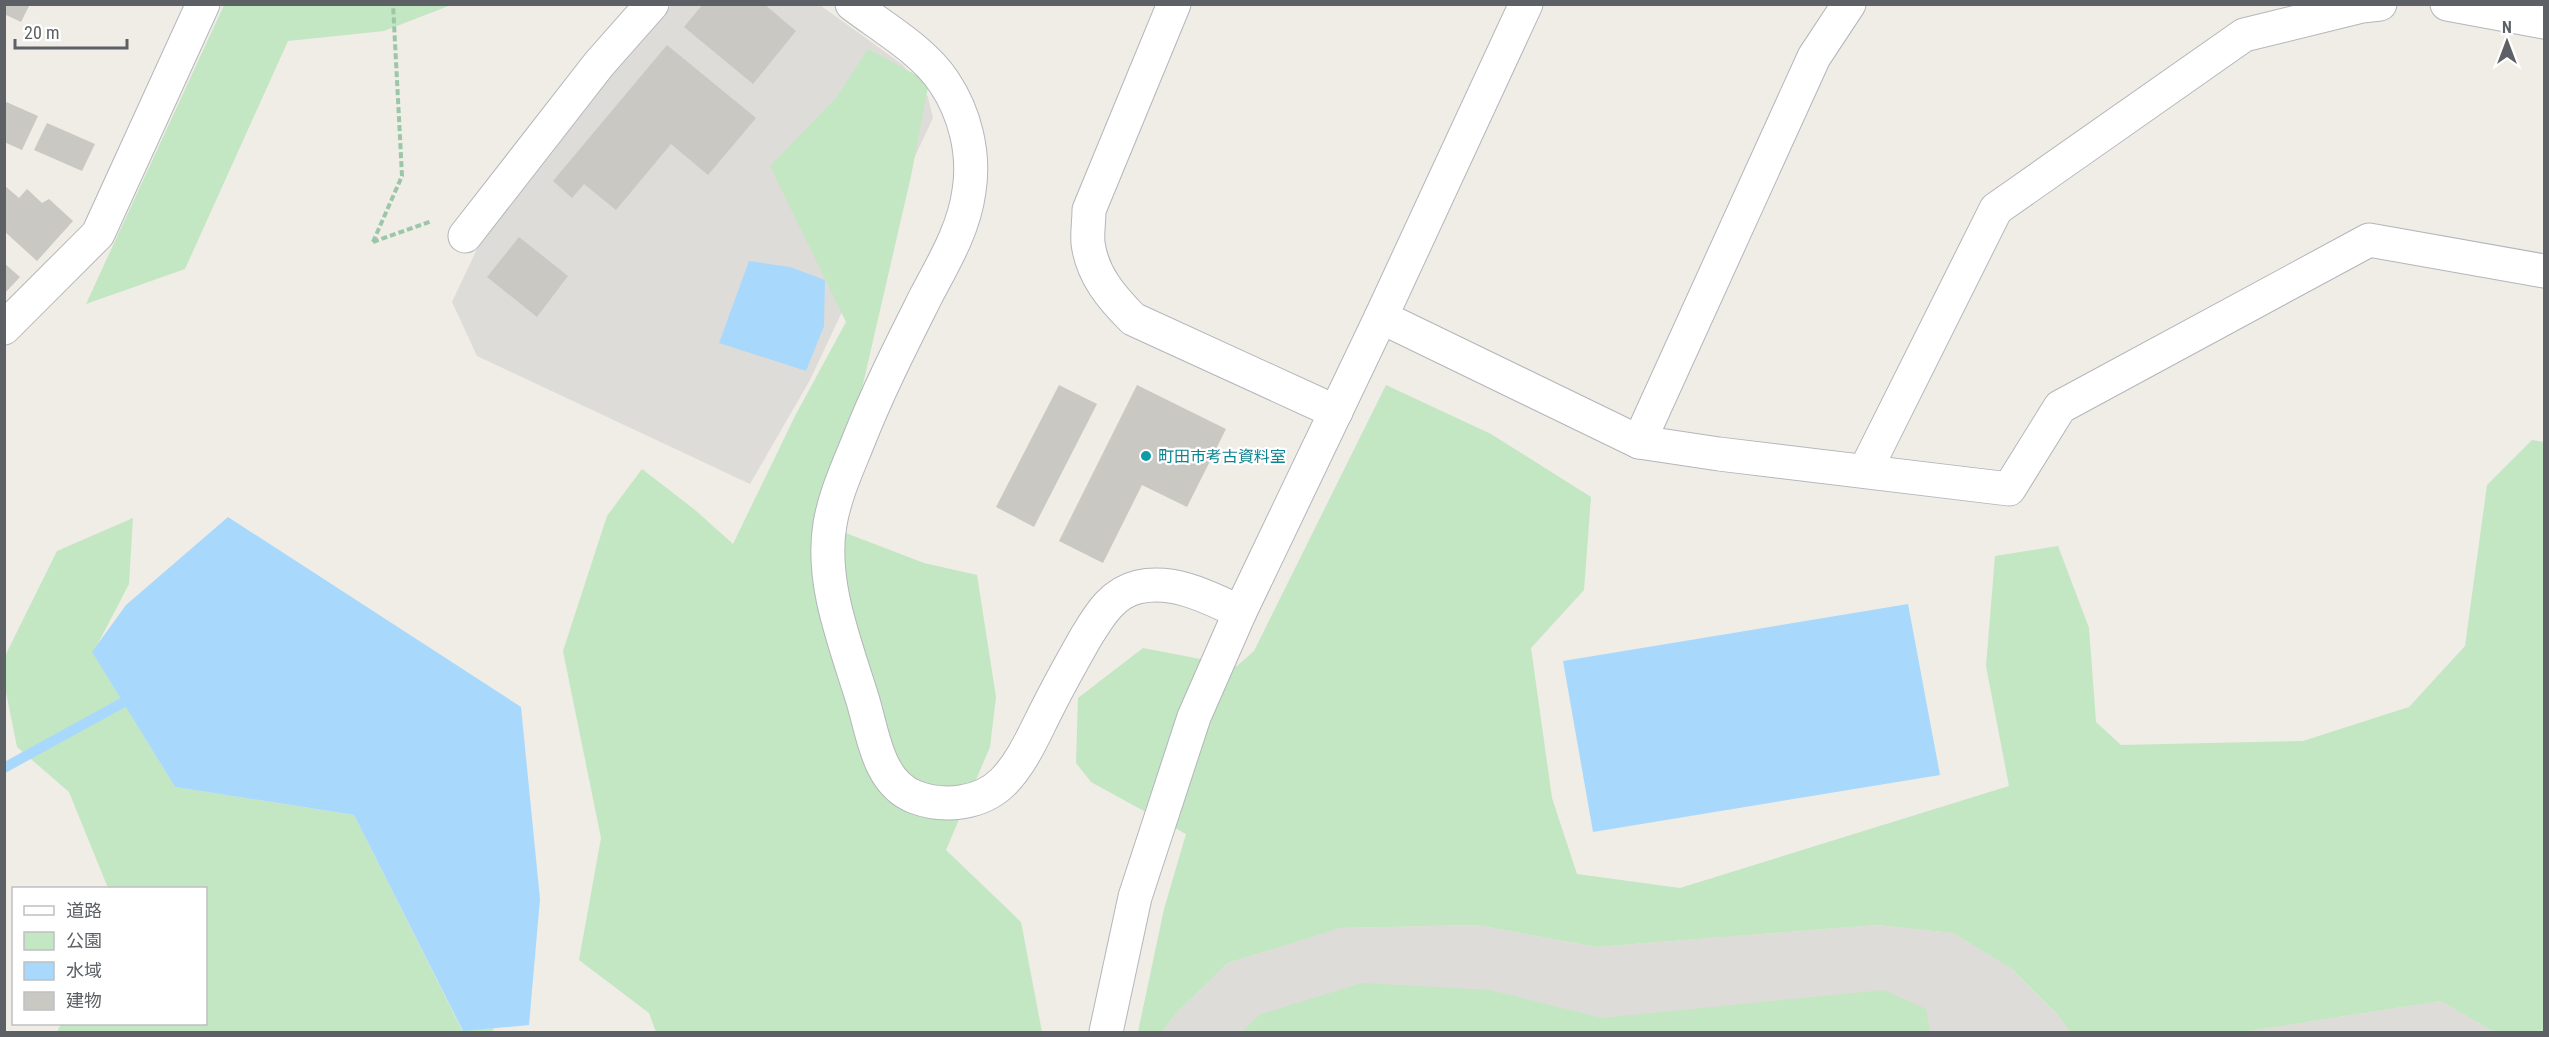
<svg xmlns="http://www.w3.org/2000/svg" width="2549" height="1037" font-family="'Roboto Condensed','Noto Sans JP',sans-serif">
	<rect width="100%" height="100%" fill="#efede6"/>
	<g fill="#dedcd8">
		<path d="M 672,5 L 820,5 L 903,65 L 928,97 L 933,118 L 810,380 L 750,484 L 477,356 L 452,302 L 477,249 L 610,72 Z"/>
		<path d="M 1477,925 L 1596,947 L 1877,925 L 1953,933 L 2012,969 L 2058,1015 L 2070,1032 L 1162,1032 L 1176,1013 L 1228,963 L 1339,928 Z"/>
		<path d="M 2441,1001 L 2494,1032 L 2243,1032 Z"/>
	</g>
	<g fill="#c3e6c3">
		<path d="M 224,5 L 451,5 L 384,31 L 288,41 L 185,269 L 86,304 Z"/>
		<path d="M 868,49 L 929,82 L 911,176 L 830,527 L 924,563 L 977,575 L 996,697 L 990,747 L 946,850 L 1021,922 L 1042,1032 L 656,1032 L 649,1013 L 579,960 L 601,838 L 563,651 L 607,516 L 642,469 L 695,510 L 733,544 L 795,416 L 846,322 L 770,166 L 836,98 Z"/>
		<path d="M 1386,385 L 1491,434 L 1591,497 L 1584,590 L 1531,648 L 1552,798 L 1577,874 L 1680,888 L 2009,786 L 1986,666 L 1995,556 L 2058,546 L 2089,628 L 2096,722 L 2121,745 L 2303,741 L 2409,707 L 2465,646 L 2487,485 L 2532,440 L 2544,442 L 2544,1032 L 2494,1032 L 2441,1001 L 2243,1032 L 2070,1032 L 2058,1015 L 2012,969 L 1953,933 L 1877,925 L 1596,947 L 1477,925 L 1340,928 L 1228,963 L 1176,1013 L 1162,1032 L 1138,1032 L 1164,909 L 1186,834 L 1091,782 L 1076,763 L 1078,698 L 1143,648 L 1237,666 L 1254,651 Z"/>
		<path d="M 133,518 L 129,584 L 93,653 L 175,787 L 354,815 L 462,1030 L 494,1028 L 492,1032 L 57,1032 L 61,1024 L 206,1024 L 206,888 L 108,888 L 69,792 L 17,747 L 5,687 L 4,658 L 57,551 Z"/>
		<path d="M 1362,983 L 1490,990 L 1602,1018 L 1884,990 L 1926,1009 L 1930,1032 L 1242,1032 L 1259,1015 Z"/>
	</g>
	<g fill="#a8d9fd">
		<path d="M 749,261 L 790,267 L 825,280 L 824,326 L 806,371 L 719,343 Z"/>
		<path d="M 228,517 L 521,707 L 540,899 L 529,1025 L 463,1031 L 354,815 L 175,787 L 92,652 L 126,605 Z"/>
		<path d="M 1908,604 L 1940,775 L 1593,832 L 1563,661 Z"/>
	</g>
	<g fill="none" stroke-linecap="round" stroke-linejoin="round">
		<path stroke="#a8d9fd" stroke-width="10" d="M 4,768 L 124,702"/>
	</g>
	<g fill="#cac8c2">
		<path d="M 4,4 L 30,4 L 21,22 L 4,14 Z"/>
		<path d="M 703,4 L 764,4 L 796,31 L 753,84 L 684,27 Z"/>
		<path d="M 667,45 L 756,118 L 708,175 L 671,144 L 616,210 L 584,184 L 572,198 L 553,181 Z"/>
		<path d="M 4,101 L 38,116 L 22,150 L 4,142 Z"/>
		<path d="M 47,123 L 95,144 L 82,171 L 34,150 Z"/>
		<path d="M 4,185 L 19,198 L 27,189 L 42,203 L 49,199 L 73,221 L 37,261 L 4,231 Z"/>
		<path d="M 519,237 L 568,276 L 537,317 L 487,277 Z"/>
		<path d="M 4,263 L 20,277 L 4,294 Z"/>
		<path d="M 1059,385 L 1097,404 L 1034,527 L 996,507 Z"/>
		<path d="M 1137,385 L 1226,429 L 1187,507 L 1142,485 L 1103,563 L 1059,541 Z"/>
	</g>
	<g fill="none" stroke-linecap="round" stroke-linejoin="round">
		<defs>
			<g id="minor">
				<path d="M 852,4 C 882,27 923,50 944,82 C 965,113 975,154 969,191 C 964,229 944,262 926,296 C 902,344 878,391 858,442 C 847,469 835,495 830,524 C 820,583 846,645 863,701 C 873,734 878,783 915,797 C 944,808 981,804 1003,782 C 1023,762 1035,732 1048,707 C 1060,683 1073,660 1086,637 C 1099,616 1112,593 1138,587 C 1174,579 1208,597 1240,612"/>
				<path d="M 1174,4 L 1089,210 C 1089,221 1087,233 1088,243 C 1092,275 1112,298 1133,319 L 1336,412"/>
				<path d="M 2447,4 L 2544,22"/>
				<path d="M 465,236 L 599,64 L 652,4"/>
				<path d="M 1381,317 L 1639,442 L 1719,454 L 2009,489 L 2060,407 L 2369,240 L 2544,271"/>
				<path d="M 4,328 L 98,234 L 203,4"/>
				<path d="M 1639,442 L 1814,57 L 1849,4"/>
				<path d="M 1865,471 L 1996,209 L 2244,35 L 2362,6 L 2380,4"/>
				<path d="M 1106,1032 L 1135,897 L 1194,717 L 1240,612 L 1381,317 L 1526,4"/>
			</g>
		</defs>
		<use href="#minor" stroke="#b3b6ba" stroke-width="35"/>
		<g stroke="#9cc6a8" stroke-width="4" stroke-dasharray="6 3" stroke-linecap="butt">
			<path d="M 373,242 L 402,176 L 393,4"/>
			<path d="M 373,242 L 432,221"/>
		</g>
		<use href="#minor" stroke="#fff" stroke-width="33"/>
	</g>
	<circle fill="#0f9aa8" stroke="#fff" stroke-width="2" cx="1146" cy="456" r="6"/>
	<g text-anchor="middle" stroke-width="4.5" stroke-linejoin="round" paint-order="stroke">
		<g font-size="16" fill="#0d838f" stroke="#fff" text-anchor="start">
			<text x="1158" y="462">町田市考古資料室</text>
		</g>
	</g>
	<rect width="2549" height="1037" fill="none" stroke="#5d6165" stroke-width="12"/>
	<rect x="12" y="887" width="195" height="138" fill="#ffffff" stroke="#bec0c1" stroke-width="1.5"/>
	<rect x="24" y="906" width="30" height="9" fill="#ffffff" stroke="#bec0c1" stroke-width="1.5"/>
	<text x="66" y="917" font-size="18" fill="#5d6165">道路</text>
	<rect x="24" y="932" width="30" height="18" fill="#c3e6c3" stroke="#bec0c1" stroke-width="1.5"/>
	<text x="66" y="947" font-size="18" fill="#5d6165">公園</text>
	<rect x="24" y="962" width="30" height="18" fill="#a8d9fd" stroke="#bec0c1" stroke-width="1.5"/>
	<text x="66" y="977" font-size="18" fill="#5d6165">水域</text>
	<rect x="24" y="992" width="30" height="18" fill="#cac8c2" stroke="#bec0c1" stroke-width="1.5"/>
	<text x="66" y="1007" font-size="18" fill="#5d6165">建物</text>
	<g transform="translate(2507 42)" stroke="#ffffff" stroke-width="4.5" paint-order="stroke">
	<path d="M0-4.5L10 22L0 15L-10 22Z" fill="#5d6165"/>
	<text y="-9" font-size="16" font-weight="bold" text-anchor="middle" fill="#5d6165">N</text>
	</g>
	<path d="M15 39v9h112v-9" fill="none" stroke="#5d6165" stroke-width="3"/>
	<text x="24" y="39" font-size="18" fill="#5d6165" stroke="#ffffff" stroke-width="4.5" paint-order="stroke">20 m</text>
</svg>
